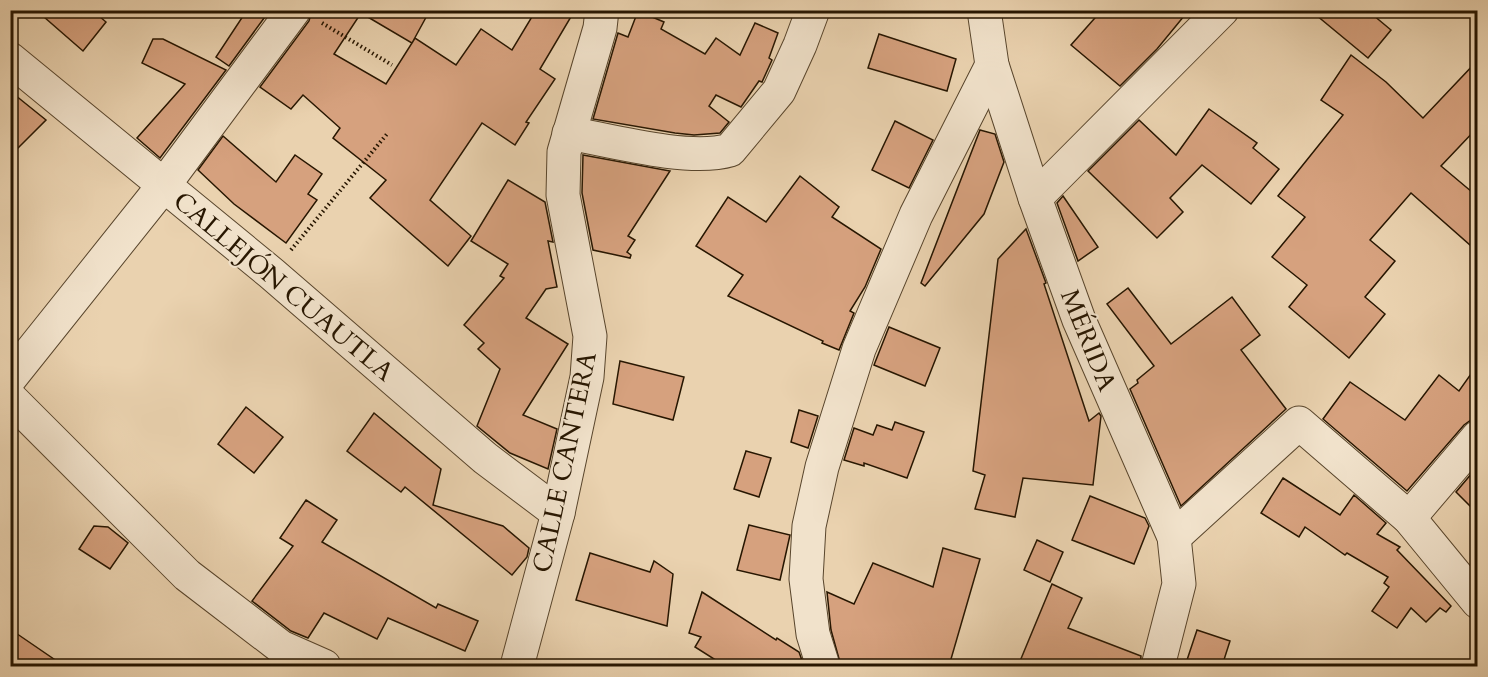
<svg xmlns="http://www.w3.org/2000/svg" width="1488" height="677" font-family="Cardo,serif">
	<rect width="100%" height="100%" fill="#ead2af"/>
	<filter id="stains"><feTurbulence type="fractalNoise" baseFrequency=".00333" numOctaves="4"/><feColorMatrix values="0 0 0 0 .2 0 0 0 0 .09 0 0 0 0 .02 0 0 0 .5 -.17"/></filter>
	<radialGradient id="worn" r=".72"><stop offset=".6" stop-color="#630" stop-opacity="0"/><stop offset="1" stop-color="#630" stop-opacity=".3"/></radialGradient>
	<g fill="#d6a17e" stroke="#271601" stroke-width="1.5" fill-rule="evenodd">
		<path d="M 36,10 L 92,10 L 106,22 L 83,51 Z"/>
		<path d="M 247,10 L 270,10 L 229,66 L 216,57 Z"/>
		<path d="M 312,10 L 430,10 L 412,43 L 415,38 L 456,65 L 481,29 L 512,50 L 536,10 L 575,10 L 540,69 L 555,79 L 526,122 L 529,123 L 515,145 L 482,123 L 430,200 L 471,236 L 448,266 L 370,198 L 386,180 L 333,138 L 340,128 L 303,95 L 291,109 L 260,87 L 309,21 ZM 361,13 L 412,43 L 386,84 L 334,54 Z"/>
		<path d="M 1102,10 L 1189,10 L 1157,49 L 1120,86 L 1071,45 Z"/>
		<path d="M 1310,10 L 1367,10 L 1391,30 L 1368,58 Z"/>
		<path d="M 638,11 L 664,22 L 661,29 L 705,54 L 716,38 L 740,55 L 755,23 L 778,33 L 769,58 L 772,60 L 762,82 L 759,81 L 741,107 L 716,95 L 709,106 L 729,122 L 720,133 L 694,135 L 675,133 L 593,119 L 618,33 L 628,37 Z"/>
		<path d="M 879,34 L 956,59 L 947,91 L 868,68 Z"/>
		<path d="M 153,39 L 163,39 L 226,70 L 160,158 L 137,138 L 185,84 L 142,63 Z"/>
		<path d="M 1351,55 L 1386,82 L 1423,118 L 1478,60 L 1478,127 L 1441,166 L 1478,197 L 1478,252 L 1411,193 L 1370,240 L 1395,261 L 1365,297 L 1385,314 L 1349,358 L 1289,307 L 1307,285 L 1272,257 L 1305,217 L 1278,196 L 1343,115 L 1321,100 Z"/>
		<path d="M 10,91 L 46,120 L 10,156 Z"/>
		<path d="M 1209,109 L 1257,143 L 1253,148 L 1279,169 L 1251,204 L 1202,165 L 1170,198 L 1183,212 L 1157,238 L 1088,171 L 1139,120 L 1176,155 Z"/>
		<path d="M 895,121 L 933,140 L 909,188 L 872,170 Z"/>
		<path d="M 980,130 L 995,134 L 1004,162 L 984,214 L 925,286 L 921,283 Z"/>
		<path d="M 223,136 L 276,182 L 295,155 L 322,174 L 308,194 L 317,200 L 286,243 L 234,204 L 198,170 Z"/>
		<path d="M 583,155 L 670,171 L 628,236 L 635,240 L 627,252 L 631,255 L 630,258 L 593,250 L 582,193 Z"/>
		<path d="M 800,176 L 839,207 L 832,217 L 881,249 L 865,287 L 850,311 L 854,313 L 839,350 L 822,343 L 823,341 L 728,296 L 743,275 L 696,246 L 728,197 L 766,222 Z"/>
		<path d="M 508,180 L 545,202 L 553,242 L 548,241 L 557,287 L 546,289 L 526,318 L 568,344 L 523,415 L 557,429 L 548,469 L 510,453 L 477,426 L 500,369 L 478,349 L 484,343 L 464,325 L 504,278 L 500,276 L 508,264 L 471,241 Z"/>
		<path d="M 1063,196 L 1098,247 L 1078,261 L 1057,203 Z"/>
		<path d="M 1026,229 L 1046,283 L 1044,284 L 1089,421 L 1099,413 L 1101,416 L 1093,485 L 1023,478 L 1015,517 L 975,509 L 985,475 L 973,471 L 998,259 Z"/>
		<path d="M 1128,288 L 1171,344 L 1232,297 L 1260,335 L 1241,350 L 1286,409 L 1181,506 L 1130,389 L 1138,383 L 1137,380 L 1154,366 L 1107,304 Z"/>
		<path d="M 889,327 L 940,348 L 925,386 L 874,365 Z"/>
		<path d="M 620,361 L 684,377 L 673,420 L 613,404 Z"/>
		<path d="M 1478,364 L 1478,419 L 1471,420 L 1464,425 L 1407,491 L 1323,419 L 1350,382 L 1405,420 L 1439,375 L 1459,391 Z"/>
		<path d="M 246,407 L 283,437 L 254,473 L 218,444 Z"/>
		<path d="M 799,410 L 818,416 L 808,448 L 791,442 Z"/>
		<path d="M 374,413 L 441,469 L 433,505 L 503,526 L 529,548 L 527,557 L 512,575 L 405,487 L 401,492 L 347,451 Z"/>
		<path d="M 895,422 L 924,432 L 907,478 L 864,463 L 864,466 L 844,460 L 854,428 L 873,435 L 877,425 L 892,430 Z"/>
		<path d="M 746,451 L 771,458 L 759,497 L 734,489 Z"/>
		<path d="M 1478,466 L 1478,514 L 1456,492 Z"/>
		<path d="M 1283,478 L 1340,515 L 1354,495 L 1386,523 L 1377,534 L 1400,547 L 1397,550 L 1451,606 L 1446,612 L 1440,608 L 1426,622 L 1411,608 L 1397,628 L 1372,611 L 1389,587 L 1384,583 L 1388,577 L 1347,553 L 1345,555 L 1305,527 L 1299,537 L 1261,513 Z"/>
		<path d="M 1090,496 L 1145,518 L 1149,526 L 1134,564 L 1072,540 Z"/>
		<path d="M 306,500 L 337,520 L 322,542 L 436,608 L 438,604 L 478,621 L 465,651 L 388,618 L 377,639 L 324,613 L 308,638 L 291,631 L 252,601 L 293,546 L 280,538 Z"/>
		<path d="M 749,525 L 790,535 L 780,580 L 737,570 Z"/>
		<path d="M 94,526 L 108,527 L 128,543 L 110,569 L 79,549 Z"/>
		<path d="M 1037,540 L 1063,552 L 1050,582 L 1024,570 Z"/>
		<path d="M 943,548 L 980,559 L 949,666 L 841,666 L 831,630 L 827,592 L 854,604 L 873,563 L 933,587 Z"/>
		<path d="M 590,553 L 650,572 L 654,561 L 673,574 L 667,626 L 576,600 Z"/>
		<path d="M 1052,584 L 1082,598 L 1068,628 L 1141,656 L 1140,666 L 1018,666 Z"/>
		<path d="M 702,592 L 776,640 L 777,638 L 799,652 L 804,666 L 725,666 L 695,647 L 701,637 L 689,633 Z"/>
		<path d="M 10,629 L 64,666 L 10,666 Z"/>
		<path d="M 1197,630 L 1230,641 L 1222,666 L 1185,666 Z"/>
	</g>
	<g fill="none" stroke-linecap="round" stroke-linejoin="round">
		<defs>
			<g id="minor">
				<path d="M 984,10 L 992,65 L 1035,198 L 1079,320 L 1174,537 L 1179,584 L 1158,666"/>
				<path d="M 10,59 L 271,273 L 485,458 L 558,513"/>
				<path d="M 569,133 C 612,141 690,162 730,150 L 779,91 L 800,45 L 813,10"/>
				<path d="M 1035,198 L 1222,10"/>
				<path d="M 10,378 L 164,185 L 294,10"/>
				<path d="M 10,398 L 187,575 L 281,647 L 324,666"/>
				<path d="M 1409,518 L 1478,437"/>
				<path d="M 1174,537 L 1299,423 L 1409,518 L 1478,602"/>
				<path d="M 517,666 L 558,513 L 587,377 L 590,336 L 563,195 L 564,152 L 600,28 L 602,10"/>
				<path d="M 823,666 L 813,634 L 806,579 L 809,526 L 822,467 L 859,349 L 916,215 L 992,65"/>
			</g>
		</defs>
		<use href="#minor" stroke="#58452c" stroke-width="35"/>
		<g stroke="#271601" stroke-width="4" stroke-dasharray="1.5 3" stroke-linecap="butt">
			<path d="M 322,23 L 392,65"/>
			<path d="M 291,250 L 387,134"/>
		</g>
		<use href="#minor" stroke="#f1e2cb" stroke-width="33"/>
	</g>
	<g text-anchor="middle" stroke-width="4.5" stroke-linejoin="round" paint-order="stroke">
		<g font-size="26" fill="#271601" stroke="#f1e2cb">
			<text transform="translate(284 286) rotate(40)" y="9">CALLEJÓN CUAUTLA</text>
			<text transform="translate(1089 340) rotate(68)" y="9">MÉRIDA</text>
			<text transform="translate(564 462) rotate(-78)" y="9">CALLE CANTERA</text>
		</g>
	</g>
	<rect width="1488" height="677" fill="none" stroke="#ead2af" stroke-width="36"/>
	<rect x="12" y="12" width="1464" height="653" fill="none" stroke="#271601" stroke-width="3"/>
	<rect x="18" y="18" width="1452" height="641" fill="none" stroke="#271601" stroke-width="1.5"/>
	<rect width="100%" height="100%" filter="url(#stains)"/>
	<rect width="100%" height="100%" fill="url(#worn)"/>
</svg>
